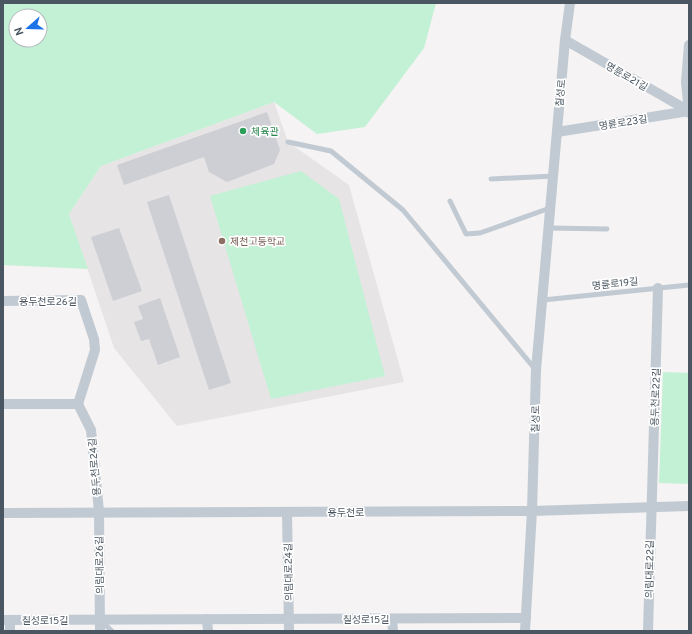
<svg xmlns="http://www.w3.org/2000/svg" width="692" height="634" font-family="Overpass,'Noto Sans KR',sans-serif">
	<rect width="100%" height="100%" fill="#f5f3f3"/>
	<path fill="#e6e4e5" d="M 274,102 L 288,142 L 349,185 L 404,382 L 177,426 L 114,348 L 69,214 L 101,166 Z"/>
	<g fill="#c3f1d5" fill-rule="evenodd">
		<path d="M 3,3 L 436,3 L 424,48 L 365,127 L 317,134 L 274,102 L 101,166 L 69,214 L 88,269 L 3,265 ZM 16,16 L 40,16 L 40,40 L 16,40 Z"/>
		<path d="M 301,171 L 339,199 L 385,376 L 271,399 L 210,196 Z"/>
		<path d="M 663,372 L 689,373 L 689,484 L 659,483 Z"/>
	</g>
	<g fill="#cdcfd5">
		<path d="M 267,112 L 280,150 L 274,164 L 227,182 L 209,172 L 204,157 L 124,185 L 117,165 Z"/>
		<path d="M 169,195 L 231,383 L 209,390 L 147,202 Z"/>
		<path d="M 119,228 L 142,291 L 113,301 L 91,237 Z"/>
		<path d="M 160,298 L 180,357 L 158,365 L 149,339 L 141,341 L 134,322 L 143,319 L 138,306 Z"/>
	</g>
	<g fill="none" stroke-linecap="round" stroke-linejoin="round">
		<g stroke="#c1cad2" stroke-width="5">
			<path d="M 288,142 L 331,151 L 403,210 L 535,369"/>
			<path d="M 491,179 L 554,176"/>
			<path d="M 450,201 L 466,234 L 480,233 L 550,208"/>
			<path d="M 549,228 L 607,229"/>
			<path d="M 543,300 L 689,285"/>
			<path d="M 101,621 L 112,631"/>
		</g>
		<g stroke="#c1cad2" stroke-width="10">
			<path d="M 565,40 L 689,111"/>
			<path d="M 689,45 L 686,82 L 689,113"/>
			<path d="M 557,132 L 689,111"/>
			<path d="M 3,301 L 81,300 L 94,339 L 95,350 L 78,404"/>
			<path d="M 3,404 L 78,404 L 91,430 L 99,511 L 100,631"/>
			<path d="M 287,512 L 289,631"/>
			<path d="M 3,513 L 532,511 L 689,506"/>
			<path d="M 207,619 L 208,631"/>
			<path d="M 392,619 L 393,631"/>
			<path d="M 3,620 L 526,618"/>
			<path d="M 10,631 L 10,620"/>
			<path d="M 525,631 L 532,511 L 536,370 L 565,40 L 570,3"/>
			<path d="M 648,631 L 658,288"/>
		</g>
	</g>
	<circle fill="#2e9e5b" stroke="#fff" stroke-width="1.5" cx="243" cy="131" r="4"/>
	<circle fill="#8d6e63" stroke="#fff" stroke-width="1.5" cx="222" cy="241" r="4"/>
	<g text-anchor="middle" stroke-width="3.5" stroke-linejoin="round" paint-order="stroke">
		<g font-size="10" fill="#4a5661" stroke="#fff">
			<text transform="translate(627 76) rotate(30)" y="4">명륜로21길</text>
			<text transform="translate(560 93) rotate(-85)" y="4">칠성로</text>
			<text transform="translate(623 122) rotate(-9)" y="4">명륜로23길</text>
			<text transform="translate(615 283) rotate(-6)" y="4">명륜로19길</text>
			<text x="48" y="305">용두천로26길</text>
			<text transform="translate(655 397) rotate(-88)" y="4">용두천로22길</text>
			<text transform="translate(535 419) rotate(-89)" y="4">칠성로</text>
			<text transform="translate(94 467) rotate(-95)" y="4">용두천로24길</text>
			<text x="346" y="516">용두천로</text>
			<text transform="translate(99 565) rotate(-91)" y="4">의림대로26길</text>
			<text transform="translate(649 569) rotate(-89)" y="4">의림대로22길</text>
			<text transform="translate(288 572) rotate(-91)" y="4">의림대로24길</text>
			<text x="366" y="623">칠성로15길</text>
			<text x="45" y="624">칠성로15길</text>
		</g>
		<g font-size="10" fill="#27864d" stroke="#fff" text-anchor="start">
			<text x="251" y="135">체육관</text>
		</g>
		<g font-size="10" fill="#785e54" stroke="#fff" text-anchor="start">
			<text x="230" y="245">제천고등학교</text>
		</g>
	</g>
	<rect width="692" height="634" fill="none" stroke="#4a5661" stroke-width="8"/>
	<g transform="translate(28 28) rotate(250)"><circle r="19" fill="#ffffff" stroke="#b7bbc0"/>
	<path d="M0-3L7 15L0 10L-7 15Z" fill="#1a73e8"/>
	<text y="-6" font-size="11" font-weight="bold" text-anchor="middle" fill="#4a5661">N</text>
	</g>
</svg>
